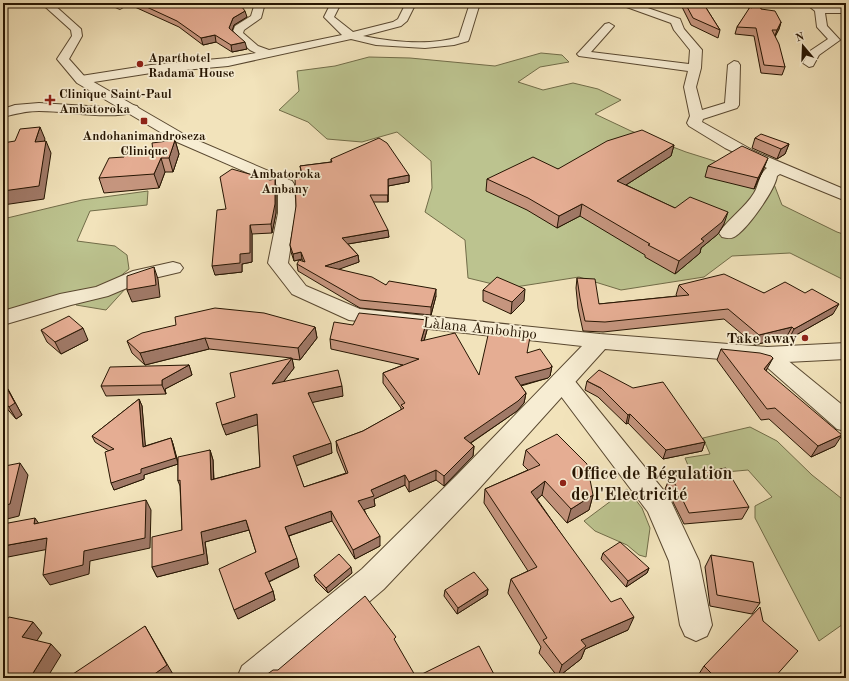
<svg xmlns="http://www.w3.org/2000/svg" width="849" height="681" font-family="'Old Standard TT',serif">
	<rect width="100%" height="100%" fill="#f2e3bb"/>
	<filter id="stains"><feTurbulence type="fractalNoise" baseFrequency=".005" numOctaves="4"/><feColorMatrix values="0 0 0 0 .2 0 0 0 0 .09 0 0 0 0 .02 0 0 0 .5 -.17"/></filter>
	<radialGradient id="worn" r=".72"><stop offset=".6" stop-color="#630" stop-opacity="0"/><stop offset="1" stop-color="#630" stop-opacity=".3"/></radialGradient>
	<g fill="#bcc38f" stroke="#716c48">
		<path d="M 541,53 L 562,55 L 569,62 L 540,67 L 518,82 L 543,90 L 573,83 L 598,89 L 621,100 L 595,114 L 631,131 L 686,152 L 772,179 L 782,205 L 837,232 L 846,235 L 846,281 L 790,253 L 732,256 L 704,277 L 621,290 L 579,277 L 509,288 L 468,278 L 465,240 L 425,212 L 432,188 L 431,161 L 397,132 L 362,142 L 327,139 L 308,122 L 279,110 L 299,91 L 297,71 L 335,66 L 369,57 L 410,58 L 495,66 Z"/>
		<path d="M 148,191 L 147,205 L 90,211 L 77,241 L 115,246 L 127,255 L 129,269 L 117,279 L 126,288 L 106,310 L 76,305 L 81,290 L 62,294 L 3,311 L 3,219 L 82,200 Z"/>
		<path d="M 750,427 L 777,441 L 812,475 L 846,502 L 846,622 L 819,641 L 755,518 L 755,506 L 772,497 L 748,470 L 692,475 L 685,458 L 710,454 L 703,438 Z"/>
		<path d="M 627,489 L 642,508 L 650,528 L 646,557 L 639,555 L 627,545 L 595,531 L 584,521 Z"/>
	</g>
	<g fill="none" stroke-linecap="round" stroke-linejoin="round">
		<defs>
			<g id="minor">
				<path d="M 107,3 L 121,3 L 125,6 L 120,9 Z"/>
				<path d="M 255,3 L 265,3 L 261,18 L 244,30 L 243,33 L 258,46 L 269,50 L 342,35 L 324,17 L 331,3 L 341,3 L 334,17 L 353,32 L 393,22 L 398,19 L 406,3 L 416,3 L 407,21 L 401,26 L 363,36 C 393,42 430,46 459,37 L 470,3 L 480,3 L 469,39 L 468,41 L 454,45 L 425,48 L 376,45 L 351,39 L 228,66 L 151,73 L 81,84 L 75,80 L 81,76 L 151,65 L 228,58 L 256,53 L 250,50 L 232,34 L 235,26 L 251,16 Z"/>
				<path d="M 619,3 L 633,3 L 680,19 L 684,29 L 702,50 L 701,68 L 696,87 L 702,110 L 725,103 L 728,65 L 734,61 L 738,62 L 740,65 L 739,105 L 737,108 L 703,119 L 702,122 L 754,151 L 846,190 L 846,201 L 780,174 L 777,176 C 775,190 747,230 734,237 C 730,239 726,238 722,237 L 719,233 C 729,218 745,208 754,193 C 759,185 759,174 767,168 L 725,148 L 689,126 L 687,123 L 690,116 L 684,87 L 688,71 L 579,56 L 577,54 L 579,52 L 605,24 L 609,23 L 614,26 L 591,52 L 689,64 L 690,50 L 674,30 L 671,23 L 621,5 Z"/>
				<path d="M 805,3 L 816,3 L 822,7 L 846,7 L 846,13 L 825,13 L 827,26 L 840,40 L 819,55 L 813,66 L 809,67 L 803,63 L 810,51 L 828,39 L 817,27 L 815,11 Z"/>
				<path d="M 39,103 L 120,108 L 132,105 L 137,106 L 139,109 L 137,112 C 105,120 72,111 39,111 C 26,111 15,114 3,117 L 3,109 L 15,105 Z"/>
				<path d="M 173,262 L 180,264 L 183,268 L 180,272 L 146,280 L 108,296 L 71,305 L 3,325 L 3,311 L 60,294 L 96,287 L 133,271 Z"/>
				<path d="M 767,347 L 775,350 L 846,408 L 846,431 L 837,429 L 759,360 L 756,355 L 759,350 Z"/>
				<path d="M 562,373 L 570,375 L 669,497 L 699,561 L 712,625 L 707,636 L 696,641 L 685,636 L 680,625 L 669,561 L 648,512 L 554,387 L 550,381 L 554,375 Z"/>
			</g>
			<path id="tertiary" d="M 41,3 L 52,3 L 81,29 L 82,36 L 69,59 L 85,77 L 187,136 L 292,181 L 294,184 L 296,213 L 288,263 L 306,286 L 360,309 L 600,334 L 767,347 L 846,343 L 846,359 L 767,363 L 605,349 L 476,492 L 384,589 L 280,678 L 237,678 L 242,666 L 362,569 L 456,476 L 582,346 L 349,320 L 292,294 L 268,263 L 278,213 L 278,186 L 177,142 L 77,83 L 57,59 L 72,36 L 71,30 Z"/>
		</defs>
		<use href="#minor" stroke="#594830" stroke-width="2"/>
		<use href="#tertiary" stroke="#594830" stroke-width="2"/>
		<use href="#minor" fill="#f7edd3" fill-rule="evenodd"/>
		<use href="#tertiary" fill="#f7edd3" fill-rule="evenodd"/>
	</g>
	<g fill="#c5957e" stroke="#261502">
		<path d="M 126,3 L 239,3 L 247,17 L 234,25 L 232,30 L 247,49 L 232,52 L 216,42 L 203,45 L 179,27 Z"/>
		<path d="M 680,3 L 703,3 L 720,30 L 718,38 L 691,25 Z"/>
		<path d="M 750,3 L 758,3 L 761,9 L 781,22 L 779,29 L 775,37 L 785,67 L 782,75 L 761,73 L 754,36 L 735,34 L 737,27 L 749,10 L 749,8 Z"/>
		<path d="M 755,138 L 789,144 L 785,154 L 777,159 L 752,148 Z"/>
		<path d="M 175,140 L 179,154 L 173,172 L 165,172 L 159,188 L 104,193 L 99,178 L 124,157 L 153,151 Z"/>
		<path d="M 674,145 L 671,156 L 626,185 L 675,208 L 724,224 L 718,234 L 701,248 L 700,253 L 675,274 L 645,257 L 645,255 L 580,216 L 557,228 L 527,210 L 486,191 L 487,179 L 558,169 Z"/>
		<path d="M 331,159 L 409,175 L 409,182 L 388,186 L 388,202 L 373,202 L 389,237 L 348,244 L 358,255 L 359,262 L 338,269 L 386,285 L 436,296 L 431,315 L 360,308 L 298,271 L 297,264 L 303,261 L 302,259 L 294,261 L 291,252 L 290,245 L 302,177 L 300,166 L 331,162 Z"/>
		<path d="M 708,166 L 764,168 L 754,189 L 705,177 Z"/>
		<path d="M 275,179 L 276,188 L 276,213 L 272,233 L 252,234 L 252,262 L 242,264 L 242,272 L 215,275 L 226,209 L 270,180 Z"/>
		<path d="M 577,278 L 599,304 L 677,296 L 676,295 L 679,285 L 764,293 L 833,314 L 789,339 L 787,336 L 755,345 L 724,319 L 603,332 L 583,331 L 578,308 L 576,288 Z"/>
		<path d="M 483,290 L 524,301 L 511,314 L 483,301 Z"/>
		<path d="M 353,325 L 427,330 L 424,341 L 479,375 L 528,353 L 552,366 L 550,376 L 548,378 L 521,386 L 526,393 L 524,403 L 517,411 L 471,443 L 474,446 L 473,456 L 444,486 L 436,480 L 409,492 L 405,485 L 374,499 L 375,506 L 364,509 L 380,546 L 355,559 L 332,521 L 289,536 L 299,567 L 269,582 L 273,591 L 275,600 L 238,619 L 256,552 L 249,530 L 205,542 L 208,564 L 157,577 L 152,567 L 182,530 L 180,486 L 178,481 L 178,464 L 144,475 L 144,479 L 114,490 L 109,451 L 95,442 L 92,436 L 139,399 L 142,406 L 145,446 L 171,438 L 173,444 L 178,462 L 210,450 L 213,460 L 214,479 L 260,467 L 258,424 L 226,435 L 235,397 L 291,358 L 209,349 L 145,365 L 132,353 L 127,341 L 315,327 L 317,338 L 300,360 L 292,359 L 294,368 L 284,381 L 343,396 L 312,402 L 332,453 L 296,466 L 304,487 L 346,473 L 337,451 L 336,441 L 363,431 L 401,410 L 401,408 L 383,383 L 383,373 L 403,365 L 331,349 L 330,339 Z"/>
		<path d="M 41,330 L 88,340 L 61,354 L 47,342 Z"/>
		<path d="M 721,349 L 767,369 L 766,371 L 835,446 L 811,457 L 769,419 L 761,420 L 717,360 Z"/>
		<path d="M 189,365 L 192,375 L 165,389 L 166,394 L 106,396 L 101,386 Z"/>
		<path d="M 3,374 L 4,382 L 22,415 L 16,419 L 3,404 Z"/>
		<path d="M 587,381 L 705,442 L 702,451 L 663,459 L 628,423 L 626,424 L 598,397 L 585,390 Z"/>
		<path d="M 526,450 L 593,495 L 589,510 L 567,523 L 542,495 L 537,499 L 628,630 L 585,649 L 581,659 L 558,677 L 539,653 L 541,647 L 508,593 L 511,579 L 528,571 L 484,503 L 485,489 L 528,470 L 523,465 Z"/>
		<path d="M 670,477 L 749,507 L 742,519 L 684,524 L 670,496 L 665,489 Z"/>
		<path d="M 603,553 L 649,568 L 647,573 L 626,587 L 601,559 Z"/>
		<path d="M 711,555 L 760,603 L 752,614 L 710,606 L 705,567 Z"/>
		<path d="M 352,573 L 328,593 L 316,581 L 314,575 Z"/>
		<path d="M 488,589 L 487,595 L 457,614 L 444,596 L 445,590 Z"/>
		<path d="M 704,666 L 774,678 L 698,678 L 697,677 Z"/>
	</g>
	<g fill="#a07967" stroke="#261502">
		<path d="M 245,11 L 247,17 L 234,25 L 231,34 L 229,28 L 233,18 Z"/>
		<path d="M 781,22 L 779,29 L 774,38 L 777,30 Z"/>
		<path d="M 215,35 L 216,42 L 203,45 L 201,38 Z"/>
		<path d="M 245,42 L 247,49 L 232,52 L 231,45 Z"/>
		<path d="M 40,127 L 45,139 L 40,154 L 35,142 Z"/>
		<path d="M 175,140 L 179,154 L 173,172 L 169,158 Z"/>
		<path d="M 46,141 L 51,153 L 44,199 L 3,205 L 3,191 Z"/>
		<path d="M 789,144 L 785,154 L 777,159 L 781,149 Z"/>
		<path d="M 674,145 L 671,156 L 615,192 L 617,181 Z"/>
		<path d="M 161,158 L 165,172 L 159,188 L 154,174 Z"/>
		<path d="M 768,158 L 764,168 L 754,189 L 758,178 Z"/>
		<path d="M 409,175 L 409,182 L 388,186 L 388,202 L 388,179 Z"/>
		<path d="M 275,179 L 276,188 L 276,213 L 272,233 L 271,224 Z"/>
		<path d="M 582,204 L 580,216 L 557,228 L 559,216 Z"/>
		<path d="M 728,212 L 724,224 L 718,234 L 701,248 L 700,253 L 675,274 L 679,261 Z"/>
		<path d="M 250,225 L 252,234 L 252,262 L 242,264 L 242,272 L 215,275 L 212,266 L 240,254 Z"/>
		<path d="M 388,230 L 389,237 L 342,245 L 342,238 Z"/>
		<path d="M 301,252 L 302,259 L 294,261 L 293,254 Z"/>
		<path d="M 358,255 L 359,262 L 326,274 L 325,266 Z"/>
		<path d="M 154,267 L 158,279 L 160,297 L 132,302 L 127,290 Z"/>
		<path d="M 436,289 L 436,296 L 431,315 L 431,307 Z"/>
		<path d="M 525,289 L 524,301 L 511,314 L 512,302 Z"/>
		<path d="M 839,304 L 833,314 L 789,339 L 794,329 Z"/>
		<path d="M 427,320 L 427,330 L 421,351 L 421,341 Z"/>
		<path d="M 315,327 L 317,338 L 300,360 L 298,348 Z"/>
		<path d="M 792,327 L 787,336 L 755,345 L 759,335 Z"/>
		<path d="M 83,328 L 88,340 L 61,354 L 55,342 Z"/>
		<path d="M 205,338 L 209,349 L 145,365 L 140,353 Z"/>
		<path d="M 292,358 L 294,368 L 274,394 L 272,384 Z"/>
		<path d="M 773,358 L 767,369 L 758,380 L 764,369 Z"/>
		<path d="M 189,365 L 192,375 L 165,389 L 166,394 L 162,385 L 162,380 Z"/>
		<path d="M 552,366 L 550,376 L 548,378 L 514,387 L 515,377 Z"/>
		<path d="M 3,374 L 4,382 L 22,415 L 16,419 L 9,407 L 3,381 Z"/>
		<path d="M 342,386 L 343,396 L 310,403 L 308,393 Z"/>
		<path d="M 526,393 L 524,403 L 517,411 L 463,448 L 464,438 Z"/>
		<path d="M 139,399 L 142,406 L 146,453 L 143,447 Z"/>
		<path d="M 257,414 L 260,424 L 226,435 L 222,425 Z"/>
		<path d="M 630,414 L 628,423 L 626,424 L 628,415 Z"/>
		<path d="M 842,435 L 835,446 L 811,457 L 818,446 Z"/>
		<path d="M 171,438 L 173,444 L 178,464 L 144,475 L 144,479 L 114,490 L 111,483 L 141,469 Z"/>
		<path d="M 705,442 L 702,451 L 663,459 L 666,450 Z"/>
		<path d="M 331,443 L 332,453 L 295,466 L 293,456 Z"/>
		<path d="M 474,446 L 473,456 L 444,486 L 444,476 Z"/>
		<path d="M 210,450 L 213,460 L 214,490 L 211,480 Z"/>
		<path d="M 3,455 L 13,478 L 5,466 L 3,462 Z"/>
		<path d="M 20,463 L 28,475 L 19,516 L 3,520 L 3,506 Z"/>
		<path d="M 436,470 L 436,480 L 409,492 L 409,482 Z"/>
		<path d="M 405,475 L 405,485 L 374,499 L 375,506 L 360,511 L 358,501 L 371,490 Z"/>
		<path d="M 545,481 L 542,495 L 529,506 L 531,492 Z"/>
		<path d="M 593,495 L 589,510 L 567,523 L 571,509 Z"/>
		<path d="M 146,500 L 151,510 L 150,548 L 90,561 L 89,574 L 50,585 L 43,575 L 84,551 Z"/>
		<path d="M 331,511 L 332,521 L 288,536 L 285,527 Z"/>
		<path d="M 35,518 L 42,528 L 34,524 Z"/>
		<path d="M 246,520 L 249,530 L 205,542 L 208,564 L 157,577 L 152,567 L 201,532 Z"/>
		<path d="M 380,536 L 380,546 L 355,559 L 353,550 Z"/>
		<path d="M 47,538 L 54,548 L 3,558 L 3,546 Z"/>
		<path d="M 297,558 L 299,567 L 268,582 L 265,573 Z"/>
		<path d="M 351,567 L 352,573 L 328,593 L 326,588 Z"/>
		<path d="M 649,568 L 647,573 L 626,587 L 628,581 Z"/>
		<path d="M 488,589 L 487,595 L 457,614 L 458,608 Z"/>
		<path d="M 273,591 L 275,600 L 238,619 L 234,610 Z"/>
		<path d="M 634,617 L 628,630 L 585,649 L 581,659 L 558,677 L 562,665 L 581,640 Z"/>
		<path d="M 33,622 L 42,633 L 32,648 L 22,637 Z"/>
		<path d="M 145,626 L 174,676 L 171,678 L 149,678 Z"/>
		<path d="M 51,644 L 61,655 L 47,678 L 30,678 Z"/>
	</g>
	<g fill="#e5ad93" stroke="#261502">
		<path d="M 138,3 L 239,3 L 245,11 L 233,18 L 229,28 L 245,42 L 231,45 L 215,35 L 201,38 L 177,21 Z"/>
		<path d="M 685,3 L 703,3 L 720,30 L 693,18 Z"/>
		<path d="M 751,3 L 758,3 L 761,9 L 775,11 L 781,22 L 777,30 L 772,30 L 779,44 L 785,67 L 764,65 L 756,28 L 737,27 L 750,7 L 752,8 Z"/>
		<path d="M 40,127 L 35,142 L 46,141 L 39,186 L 3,191 L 3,143 L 15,141 L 20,129 Z"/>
		<path d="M 642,130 L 674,145 L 617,181 L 675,208 L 690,197 L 728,212 L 722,222 L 701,239 L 704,241 L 679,261 L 648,245 L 650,244 L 582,204 L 559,216 L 528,198 L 487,179 L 533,157 L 558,169 L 607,141 Z"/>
		<path d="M 761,134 L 789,144 L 781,149 L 755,138 Z"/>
		<path d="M 379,138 L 387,143 L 409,175 L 388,179 L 388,195 L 370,195 L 388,230 L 342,238 L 358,255 L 325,266 L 372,277 L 386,285 L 389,281 L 436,289 L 431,307 L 360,300 L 297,264 L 299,260 L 305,262 L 301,252 L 293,254 L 290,245 L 296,206 L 295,178 L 303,177 L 300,166 L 332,162 L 331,159 Z"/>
		<path d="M 175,140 L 169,158 L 161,158 L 154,174 L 99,178 L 109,158 L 124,157 L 125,152 L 153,151 L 152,143 Z"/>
		<path d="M 742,146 L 768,158 L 758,178 L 708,166 Z"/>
		<path d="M 232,169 L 270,180 L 275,179 L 275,204 L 271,224 L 250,225 L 250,253 L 240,254 L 240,263 L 212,266 L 217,210 L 226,209 L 220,177 Z"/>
		<path d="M 154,267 L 156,285 L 127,290 L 127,276 Z"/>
		<path d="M 724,274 L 764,293 L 785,282 L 805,293 L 812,289 L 839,304 L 794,329 L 792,327 L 759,335 L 728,309 L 605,322 L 585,321 L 580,298 L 577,278 L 595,279 L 599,304 L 689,295 L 679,285 Z"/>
		<path d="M 497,277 L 525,289 L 512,302 L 483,290 Z"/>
		<path d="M 215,308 L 264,313 L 315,327 L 298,348 L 205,338 L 140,353 L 127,341 L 142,333 L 176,325 L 175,317 Z"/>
		<path d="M 359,313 L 427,320 L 421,341 L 455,333 L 479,375 L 489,331 L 530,337 L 527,353 L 540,349 L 552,366 L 550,368 L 515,377 L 526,393 L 518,401 L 464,438 L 474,446 L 444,476 L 436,470 L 409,482 L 405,475 L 371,490 L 374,496 L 358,501 L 380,536 L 353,550 L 331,511 L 285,527 L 297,558 L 265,573 L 273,591 L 234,610 L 219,569 L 256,552 L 246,520 L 201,532 L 204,554 L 152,567 L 152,537 L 182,530 L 180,480 L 178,481 L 178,457 L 210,450 L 211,480 L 260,467 L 257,414 L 222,425 L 216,403 L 235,397 L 230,373 L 292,358 L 272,384 L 338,370 L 342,386 L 308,393 L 331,443 L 293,456 L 304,487 L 348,473 L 336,441 L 363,431 L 404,408 L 401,405 L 405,403 L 383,373 L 419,359 L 330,339 L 334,322 L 353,325 Z"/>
		<path d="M 69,316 L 83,328 L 55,342 L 41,330 Z"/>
		<path d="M 721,349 L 760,353 L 771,356 L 773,358 L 764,369 L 842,435 L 818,446 L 775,408 L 767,409 Z"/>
		<path d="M 189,365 L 162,380 L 162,385 L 101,386 L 110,367 Z"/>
		<path d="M 599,370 L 633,388 L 663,382 L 705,442 L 666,450 L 630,414 L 628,415 L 601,388 L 587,381 Z"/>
		<path d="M 3,381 L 15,403 L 9,407 L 3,400 Z"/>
		<path d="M 139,399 L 143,447 L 171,438 L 176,458 L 141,469 L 141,473 L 111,483 L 105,452 L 114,449 L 92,436 Z"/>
		<path d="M 557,434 L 587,464 L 593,495 L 571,509 L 545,481 L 531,492 L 611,602 L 621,598 L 634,617 L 581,640 L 586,646 L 562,665 L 543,640 L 547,638 L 511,579 L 537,567 L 485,489 L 540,465 L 526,450 Z"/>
		<path d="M 3,462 L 5,466 L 20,463 L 10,504 L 3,506 Z"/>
		<path d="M 726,468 L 749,507 L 689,513 L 675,484 L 670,477 Z"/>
		<path d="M 146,500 L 145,538 L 84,551 L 83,565 L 43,575 L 47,538 L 3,546 L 3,524 L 35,518 L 34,524 Z"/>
		<path d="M 620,542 L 649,568 L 628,581 L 603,553 Z"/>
		<path d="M 339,554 L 351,567 L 326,588 L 314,575 Z"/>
		<path d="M 711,555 L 753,562 L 760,603 L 717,595 Z"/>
		<path d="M 474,572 L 488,589 L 458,608 L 445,590 Z"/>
		<path d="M 365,596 L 396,637 L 394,639 L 416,677 L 479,646 L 496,678 L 262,678 L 273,670 L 278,670 Z"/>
		<path d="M 760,607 L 763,621 L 798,651 L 774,678 L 716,678 L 704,666 Z"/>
		<path d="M 9,617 L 33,622 L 22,637 L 51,644 L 30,678 L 3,678 L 3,625 Z"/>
		<path d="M 145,626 L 167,665 L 149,678 L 71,678 L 70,676 Z"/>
		<path d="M 846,667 L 846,678 L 835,678 Z"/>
	</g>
	<g fill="#8f2418" stroke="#f7edd3" stroke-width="1.5">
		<circle cx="140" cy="64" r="4"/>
		<path d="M48 94h4v4h4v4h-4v4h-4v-4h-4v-4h4z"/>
		<rect x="140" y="117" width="8" height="8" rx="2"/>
		<circle cx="805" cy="338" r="4"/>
		<circle cx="563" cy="483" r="4"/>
	</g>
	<g text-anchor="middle" stroke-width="3.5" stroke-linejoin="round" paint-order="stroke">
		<g font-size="13" font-weight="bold" fill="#261502" stroke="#f7edd3" text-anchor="start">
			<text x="148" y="62">Aparthotel<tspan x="148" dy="15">Radama House</tspan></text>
			<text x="59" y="98">Clinique Saint-Paul<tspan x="59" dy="15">Ambatoroka</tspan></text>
			<text x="144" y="140" text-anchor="middle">Andohanimandroseza<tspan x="144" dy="15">Clinique</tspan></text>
		</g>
		<g font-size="13" font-weight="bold" fill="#261502" stroke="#f7edd3">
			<text x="285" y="178">Ambatoroka<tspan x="285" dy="15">Ambany</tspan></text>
		</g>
		<g font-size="15" fill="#261502" stroke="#f7edd3">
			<text transform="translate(480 328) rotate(6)" y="5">Làlana Ambohipo</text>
		</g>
		<g font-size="15" font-weight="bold" fill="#261502" stroke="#f7edd3" text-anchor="end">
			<text x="797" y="343">Take away</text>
		</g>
		<g font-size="18" font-weight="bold" fill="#261502" stroke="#f7edd3" text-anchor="start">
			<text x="571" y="479">Office de Régulation<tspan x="571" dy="21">de l'Electricité</tspan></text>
		</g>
	</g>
	<rect width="849" height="681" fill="none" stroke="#f2e3bb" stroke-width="16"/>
	<rect x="4" y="4" width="841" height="673" fill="none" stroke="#261502" stroke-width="2"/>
	<rect x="8" y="8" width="833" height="665" fill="none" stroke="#261502"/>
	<g transform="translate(803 46) rotate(341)" stroke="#f7edd3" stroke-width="3" paint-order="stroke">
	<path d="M0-3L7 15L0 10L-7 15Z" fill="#261502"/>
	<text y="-6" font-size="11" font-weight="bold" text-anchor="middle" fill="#261502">N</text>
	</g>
	<rect width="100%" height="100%" filter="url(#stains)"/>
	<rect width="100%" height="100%" fill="url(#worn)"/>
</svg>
